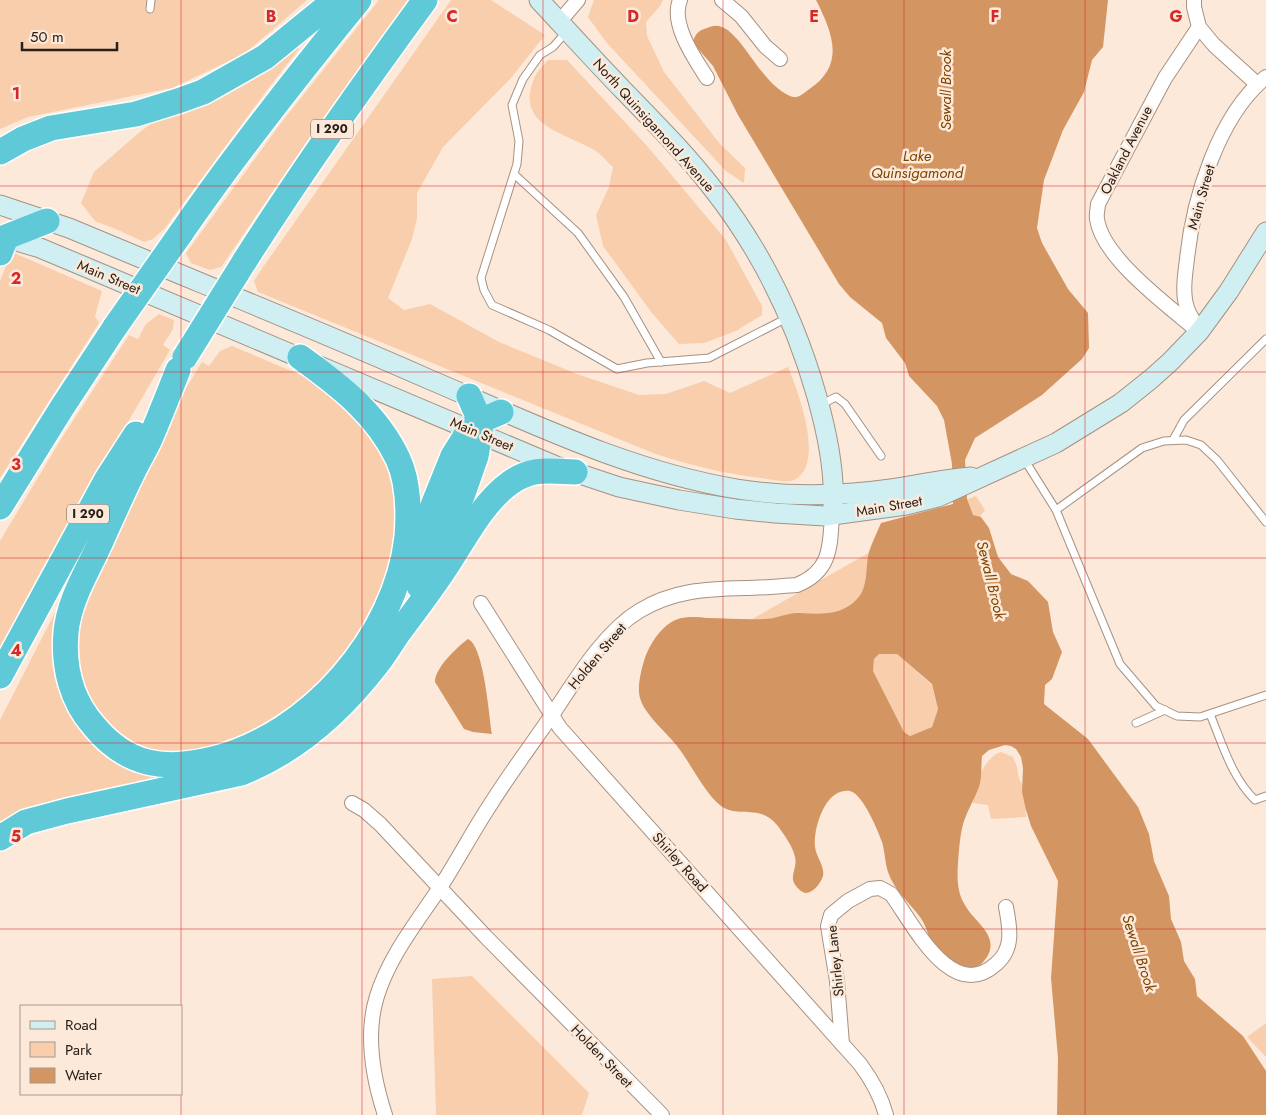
<svg xmlns="http://www.w3.org/2000/svg" width="1266" height="1115" font-family="Jost,sans-serif">
	<rect width="100%" height="100%" fill="#fde9d9"/>
	<g fill="#f8ceac">
		<path d="M 0,0 L 307,0 L 244,54 L 172,88 L 28,117 L 0,129 Z"/>
		<path d="M 379,0 L 411,0 L 319,124 L 221,267 L 210,270 L 191,263 L 186,253 L 281,123 Z"/>
		<path d="M 451,0 L 491,0 L 545,35 L 511,78 L 443,147 L 417,193 L 417,218 L 412,239 L 388,298 L 404,310 L 430,304 L 499,342 L 577,374 L 639,395 L 666,394 L 704,381 L 730,393 L 788,367 C 798,391 826,465 794,480 C 787,483 775,480 767,479 C 727,474 692,466 653,453 L 258,292 L 254,281 L 261,270 Z"/>
		<path d="M 594,0 L 663,0 L 660,6 L 646,22 L 647,36 L 664,72 L 720,144 L 745,168 L 744,183 L 726,171 L 606,42 L 588,17 Z"/>
		<path d="M 297,46 L 299,49 L 270,86 L 165,228 L 153,239 L 144,242 L 118,230 L 95,221 L 81,203 L 94,172 L 135,136 L 162,115 Z"/>
		<path d="M 548,60 L 567,60 L 648,147 L 726,240 L 762,306 L 762,315 L 736,331 L 704,343 L 679,344 L 652,313 L 603,246 L 596,215 L 609,187 L 613,167 C 607,162 602,155 596,151 C 566,133 514,126 534,79 C 536,72 543,66 548,60 Z"/>
		<path d="M 14,253 L 102,291 L 95,316 L 99,323 L 0,478 L 0,281 L 10,256 Z"/>
		<path d="M 159,314 L 174,320 L 173,329 L 163,345 L 170,350 L 42,569 L 0,647 L 0,541 L 63,436 L 129,335 L 138,339 L 146,324 Z"/>
		<path d="M 232,346 L 308,378 L 353,410 L 392,462 L 403,535 L 375,622 L 295,714 L 194,759 L 136,749 L 99,723 L 77,675 L 78,615 L 164,424 L 202,362 L 209,366 L 220,351 Z"/>
		<path d="M 976,496 L 985,510 L 968,532 L 850,616 L 726,634 L 953,505 Z"/>
		<path d="M 66,591 L 81,721 L 181,773 L 0,832 L 0,720 Z"/>
		<path d="M 879,654 L 897,654 L 932,685 L 938,709 L 932,727 L 910,736 L 904,732 L 873,671 L 874,659 Z"/>
		<path d="M 1001,752 L 1013,757 L 1017,767 L 1019,779 L 1025,789 L 1026,817 L 991,819 L 988,805 L 973,803 C 973,787 985,756 1001,752 Z"/>
		<path d="M 472,976 L 589,1093 L 582,1115 L 436,1115 L 432,979 Z"/>
		<path d="M 1266,1023 L 1266,1057 L 1247,1037 Z"/>
	</g>
	<g fill="#d39662" fill-rule="evenodd">
		<path d="M 816,0 L 1108,0 L 1103,47 L 1092,60 L 1084,92 L 1063,130 L 1044,180 L 1037,228 L 1042,243 L 1068,289 L 1088,313 L 1089,348 L 1082,359 L 1042,395 L 975,438 L 965,460 L 967,499 L 973,515 L 981,517 L 989,528 L 998,557 L 1011,574 L 1028,581 L 1048,602 L 1053,632 L 1062,652 L 1052,679 L 1045,685 L 1044,704 L 1088,739 L 1138,807 L 1149,834 L 1154,861 L 1169,896 L 1171,919 L 1181,942 L 1184,961 L 1195,979 L 1197,996 L 1243,1036 L 1266,1071 L 1266,1115 L 1057,1115 L 1058,1058 L 1051,978 L 1058,881 L 1031,826 L 1026,810 L 1022,792 L 1023,768 L 1021,757 L 1016,749 L 1011,746 L 1005,745 L 989,750 L 982,756 C 981,766 982,778 979,787 C 975,798 968,809 964,821 C 960,833 959,850 958,863 C 957,877 957,893 965,905 C 974,922 1000,935 987,957 C 983,962 980,967 973,968 C 952,973 935,951 928,934 C 926,928 924,922 920,917 C 909,902 894,890 888,872 C 885,863 885,852 882,842 C 878,831 863,794 850,791 C 825,787 813,829 815,847 C 816,857 825,866 823,876 C 821,883 813,893 806,893 C 803,893 798,889 796,886 C 788,877 798,868 795,857 C 793,847 784,834 777,825 C 758,803 740,819 721,806 C 705,794 690,762 677,746 C 667,733 644,714 640,698 C 637,687 641,671 644,661 C 649,645 661,625 678,619 C 687,616 699,617 708,618 C 727,618 745,620 764,619 C 776,619 788,612 800,613 C 821,614 841,616 857,599 C 869,587 865,567 869,552 C 872,542 877,533 881,523 L 953,504 L 952,464 L 944,420 L 937,406 L 909,376 L 905,363 L 886,338 L 882,323 L 850,297 L 839,284 L 738,115 L 713,66 L 693,43 C 694,37 697,31 704,29 C 710,27 716,24 722,27 C 728,29 733,35 737,39 C 752,56 767,85 788,95 C 796,100 802,95 808,90 C 846,65 833,34 816,0 ZM 879,654 L 897,654 L 932,684 L 938,709 L 932,727 L 910,736 L 904,732 L 873,671 L 874,659 Z"/>
		<path d="M 468,639 C 484,646 489,715 492,734 L 473,732 L 464,729 L 435,682 C 435,668 456,648 468,639 Z"/>
	</g>
	<g fill="none" stroke-linecap="round" stroke-linejoin="round">
		<defs>
			<g id="service">
				<path d="M 150,9 L 151,0"/>
				<path d="M 567,31 L 553,47 L 540,55 L 523,79 L 512,105 L 519,141 L 517,164 L 481,278 L 484,290 L 492,305 L 549,330 L 617,369 L 647,363 L 709,358 L 787,318"/>
				<path d="M 514,174 L 578,233 L 624,297 L 661,362"/>
				<path d="M 820,405 L 836,397 L 845,404 L 881,456"/>
				<path d="M 1173,440 L 1184,420 L 1266,339"/>
				<path d="M 1024,459 L 1056,510 L 1120,664 L 1156,706 L 1177,716 L 1200,717 L 1266,695"/>
				<path d="M 1056,510 L 1142,448 L 1164,441 L 1186,440 L 1201,445 L 1217,460 L 1266,522"/>
				<path d="M 1210,714 C 1222,743 1232,778 1255,800 L 1266,796"/>
				<path d="M 1136,723 L 1165,710"/>
			</g>
			<g id="minor">
				<path d="M 680,0 C 670,24 695,59 707,78"/>
				<path d="M 722,0 L 741,16 L 765,46 L 780,59"/>
				<path d="M 1194,0 L 1194,7 L 1199,27 L 1165,78 L 1098,204 C 1098,208 1096,214 1097,219 C 1102,258 1170,307 1199,332"/>
				<path d="M 560,21 L 578,0"/>
				<path d="M 1199,27 L 1214,45 L 1257,84"/>
				<path d="M 1196,325 C 1193,320 1189,314 1187,308 C 1182,293 1185,275 1187,259 C 1193,200 1218,116 1266,77"/>
				<path d="M 481,603 L 560,728 L 860,1064 C 872,1080 881,1096 886,1115"/>
				<path d="M 352,803 L 364,810 L 380,824 L 486,937 L 662,1115"/>
				<path d="M 842,1044 L 837,981 L 828,926 L 831,915 L 848,901 L 870,889 L 880,888 L 891,894 C 913,923 951,1004 996,964 C 1014,949 1010,928 1006,907"/>
				<path d="M 385,1115 C 373,1078 365,1034 377,996 C 390,955 417,922 441,886 C 459,858 474,829 492,802 C 511,772 532,744 552,715 C 575,681 603,633 639,611 C 674,590 706,589 745,588 C 762,588 780,586 797,585 C 831,571 830,547 832,515"/>
			</g>
			<g id="secondary">
				<path d="M 539,0 C 567,30 595,61 624,91 C 655,123 686,154 713,189 C 761,250 796,322 817,397 C 826,429 835,472 833,505"/>
				<path d="M 0,205 L 69,228 L 117,248 C 220,291 324,333 426,378 C 527,421 628,471 737,489 C 786,497 841,496 891,489 C 918,485 944,479 971,477"/>
				<path d="M 0,236 L 40,248 L 83,266 L 556,466 L 619,487 L 679,500 L 735,509 L 775,513 L 825,516 L 906,505 L 938,497 L 1056,443 L 1121,403 L 1151,379 L 1170,362 L 1199,332 L 1229,291 L 1266,232"/>
			</g>
			<g id="motorway">
				<path d="M 0,152 L 23,139 L 51,128 L 136,114 L 178,101 L 203,92 L 265,57 L 335,0"/>
				<path d="M 181,233 C 236,153 297,76 359,0"/>
				<path d="M 0,253 L 6,237 L 47,221"/>
				<path d="M 244,262 C 301,172 362,86 425,0"/>
				<path d="M 178,370 C 169,393 160,416 150,439 C 145,450 138,461 133,472 C 122,494 112,517 102,539 C 89,569 69,599 66,632 C 63,666 71,700 94,726 C 127,766 164,771 213,759 C 310,735 396,636 407,537 C 409,511 409,483 398,459 C 377,414 339,385 300,357"/>
				<path d="M 0,507 L 63,406 L 115,327"/>
				<path d="M 413,555 L 453,456 L 470,429 L 480,421 L 501,412"/>
				<path d="M 419,586 L 462,496 L 476,456 L 480,433 L 480,421 L 469,396"/>
				<path d="M 0,676 L 107,479 L 136,434"/>
				<path d="M 0,838 L 26,822 L 67,811 L 241,773 C 297,751 342,710 378,663 C 385,654 391,644 397,635 C 414,612 431,590 446,567 C 464,540 483,502 510,483 C 532,467 550,471 575,472"/>
			</g>
		</defs>
		<use href="#service" stroke="#a59283" stroke-width="9"/>
		<use href="#minor" stroke="#a59283" stroke-width="16"/>
		<use href="#secondary" stroke="#a59283" stroke-width="21"/>
		<use href="#motorway" stroke="#fff" stroke-width="28"/>
		<use href="#service" stroke="#fff" stroke-width="7"/>
		<use href="#minor" stroke="#fff" stroke-width="14"/>
		<use href="#secondary" stroke="#cfeff3" stroke-width="19"/>
		<use href="#motorway" stroke="#60c9d8" stroke-width="25"/>
		<defs>
			<g id="motorway-bridge">
				<path d="M 115,327 L 181,233"/>
				<path d="M 185,357 L 244,262"/>
			</g>
		</defs>
		<use href="#motorway-bridge" stroke="#fff" stroke-width="28" stroke-linecap="butt"/>
		<use href="#motorway-bridge" stroke="#60c9d8" stroke-width="25"/>
	</g>
	<path fill="none" stroke="#d62828" stroke-width="1" stroke-opacity="0.55" d="M 181,0 L 181,1006M 362,0 L 362,1115M 543,0 L 543,1115M 723,0 L 723,1115M 904,0 L 904,1115M 1085,0 L 1085,1115M 0,186 L 1266,186M 0,372 L 1266,372M 0,558 L 1266,558M 0,743 L 1266,743M 0,929 L 1266,929M 181,1094 L 181,1115"/>
	<g text-anchor="middle" stroke-width="5" stroke-linejoin="round" paint-order="stroke">
		<g fill="#fde9d9" stroke="#685d54" stroke-width="1">
			<rect x="311" y="119.5" width="42" height="19" rx="4"/>
			<rect x="67" y="504.5" width="42" height="19" rx="4"/>
		</g>
		<g font-size="12" font-weight="bold" fill="#28211b">
			<text x="332" y="133">I 290</text>
			<text x="88" y="518">I 290</text>
		</g>
		<g font-size="14" fill="#28211b" stroke="#fde9d9">
			<text transform="translate(654 125) rotate(48)" y="5">North Quinsigamond Avenue</text>
			<text transform="translate(1126 150) rotate(-63)" y="5">Oakland Avenue</text>
			<text transform="translate(1201 197) rotate(-74)" y="5">Main Street</text>
			<text transform="translate(109 277) rotate(23)" y="5">Main Street</text>
			<text transform="translate(482 434) rotate(23)" y="5">Main Street</text>
			<text transform="translate(889 506) rotate(-10)" y="5">Main Street</text>
			<text transform="translate(597 656) rotate(-50)" y="5">Holden Street</text>
			<text transform="translate(680 862) rotate(48)" y="5">Shirley Road</text>
			<text transform="translate(835 961) rotate(-96)" y="5">Shirley Lane</text>
			<text transform="translate(602 1056) rotate(46)" y="5">Holden Street</text>
		</g>
		<g font-size="15" font-style="italic" fill="#7d4400" stroke="#fde9d9">
			<text transform="translate(946 90) rotate(-90)" y="5">Sewall Brook</text>
			<text x="917" y="161">Lake<tspan x="917" dy="17">Quinsigamond</tspan></text>
			<text transform="translate(991 580) rotate(76)" y="5">Sewall Brook</text>
			<text transform="translate(1139 953) rotate(72)" y="5">Sewall Brook</text>
		</g>
	</g>
	<g font-size="16" text-anchor="middle" font-weight="bold" fill="#d62828" stroke="#fde9d9" stroke-width="5" stroke-linejoin="round" paint-order="stroke">
		<text x="271" y="22">B</text>
		<text x="452" y="22">C</text>
		<text x="633" y="22">D</text>
		<text x="814" y="22">E</text>
		<text x="995" y="22">F</text>
		<text x="1176" y="22">G</text>
		<text x="16" y="99">1</text>
		<text x="16" y="284">2</text>
		<text x="16" y="470">3</text>
		<text x="16" y="656">4</text>
		<text x="16" y="842">5</text>
	</g>
	<rect x="20" y="1005" width="162" height="90" fill="#fde9d9" stroke="#a8998d"/>
	<rect x="30" y="1021" width="25" height="8" fill="#cfeff3" stroke="#a8998d"/>
	<text x="65" y="1030" font-size="15" fill="#28211b">Road</text>
	<rect x="30" y="1042" width="25" height="15" fill="#f8ceac" stroke="#a8998d"/>
	<text x="65" y="1055" font-size="15" fill="#28211b">Park</text>
	<rect x="30" y="1068" width="25" height="15" fill="#d39662" stroke="#a8998d"/>
	<text x="65" y="1080" font-size="15" fill="#28211b">Water</text>
	<path d="M22 42v8h95v-8" fill="none" stroke="#28211b" stroke-width="2.5"/>
	<text x="30" y="42" font-size="15" fill="#28211b" stroke="#fde9d9" stroke-width="4" paint-order="stroke">50 m</text>
</svg>
